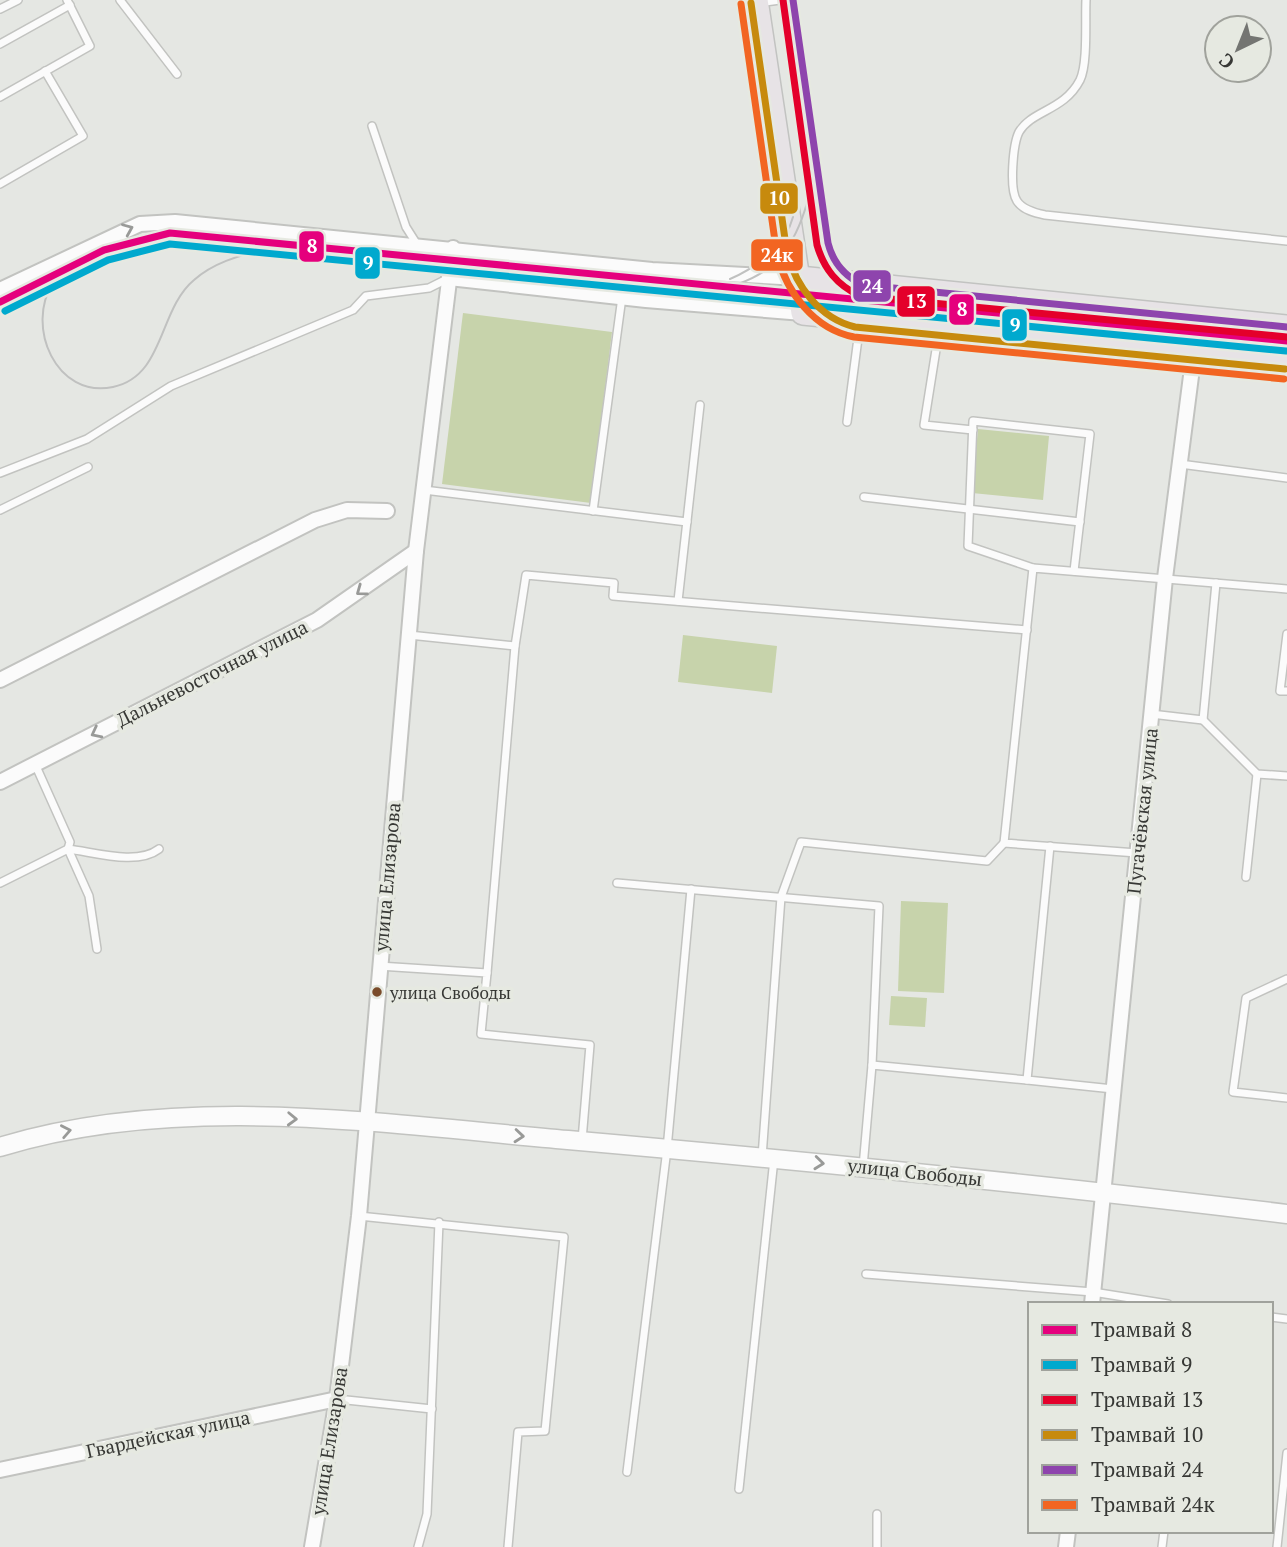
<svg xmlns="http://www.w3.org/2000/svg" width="1287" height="1547" font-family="'PT Serif',serif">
	<rect width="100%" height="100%" fill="#e5e7e3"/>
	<g fill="#c7d3ab">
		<path d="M 463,313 L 612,332 L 591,503 L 442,484 Z"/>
		<path d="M 978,429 L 1049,436 L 1043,500 L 972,493 Z"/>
		<path d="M 683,635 L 777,646 L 772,693 L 678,682 Z"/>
		<path d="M 901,901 L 948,903 L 944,993 L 898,991 Z"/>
		<path d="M 891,996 L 927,998 L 925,1027 L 889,1025 Z"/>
	</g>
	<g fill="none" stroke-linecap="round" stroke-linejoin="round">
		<defs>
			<g id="service">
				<path d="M 120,0 L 177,74"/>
				<path d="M 1086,0 C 1085,20 1088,64 1080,80 C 1064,111 1032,110 1019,132 C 1013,144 1009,189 1017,201 C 1023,210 1035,213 1045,215 L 1287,241"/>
				<path d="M 759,3 L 780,0"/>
				<path d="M 0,9 L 18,0"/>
				<path d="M 0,44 L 70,5"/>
				<path d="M 0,97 L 90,46 L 67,0"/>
				<path d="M 372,126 L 406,227 L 418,246"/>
				<path d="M 0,184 L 83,136 L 45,71"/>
				<path d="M 939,331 L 924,425 L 973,430"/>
				<path d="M 847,422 L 860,323"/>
				<path d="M 1180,464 L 1287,478"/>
				<path d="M 0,473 L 87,439 L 171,386 L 353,310 L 366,296 L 429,288 L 449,278"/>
				<path d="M 424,490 L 687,522"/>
				<path d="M 864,497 L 1080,522"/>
				<path d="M 0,510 L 88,467"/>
				<path d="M 593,511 L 622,297"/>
				<path d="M 1033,568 L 968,546 L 973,421 L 1090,434 L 1074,571"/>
				<path d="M 678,601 L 700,405"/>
				<path d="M 1287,634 L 1280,691 L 1287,691"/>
				<path d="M 409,635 L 515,646 L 526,575 L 614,583 L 613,596 L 1027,630"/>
				<path d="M 1151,714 L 1203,720 L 1216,583"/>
				<path d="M 1203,720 L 1257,774 L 1287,776"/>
				<path d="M 1050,846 L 1027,1080 L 1113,1089"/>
				<path d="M 68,849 L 89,896 L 97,949"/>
				<path d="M 68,849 C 94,852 137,866 159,849"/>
				<path d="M 1137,853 L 1004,843 L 1033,568 L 1287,589"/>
				<path d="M 1246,877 L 1257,774"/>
				<path d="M 0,883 L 68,849 L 70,842 L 35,764"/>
				<path d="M 617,883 L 879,906 L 872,1065"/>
				<path d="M 379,966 L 487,973 L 481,1034 L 590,1045 L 582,1140"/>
				<path d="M 487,973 L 515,646"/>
				<path d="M 1287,979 L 1246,998 L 1233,1092 L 1287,1098"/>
				<path d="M 762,1157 L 781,897 L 801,842 L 987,861 L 1004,843"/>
				<path d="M 863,1167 L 872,1065 L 1027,1080"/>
				<path d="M 359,1216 L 564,1237 L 545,1431 L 518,1432 L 508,1547"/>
				<path d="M 866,1274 L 1093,1292 L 1168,1304"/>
				<path d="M 1271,1317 L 1287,1319"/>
				<path d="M 337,1399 L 432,1409"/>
				<path d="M 627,1472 L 667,1149 L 691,889"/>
				<path d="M 739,1489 L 774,1159"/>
				<path d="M 877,1514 L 877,1547"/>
				<path d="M 418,1547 L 427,1514 L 439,1222"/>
				<path d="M 1162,1547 L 1164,1531"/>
				<path d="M 1277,1547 L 1287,1453"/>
			</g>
			<g id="minor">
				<path d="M 449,278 L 646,300 L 803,313"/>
				<path d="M 0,290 L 140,224 L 175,222 L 652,270 L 799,278"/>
				<path d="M 0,680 L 315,520 L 347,510 L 387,511"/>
				<path d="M 0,782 L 317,620 L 416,551"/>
				<path d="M 1092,1304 L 1165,578 L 1191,376 L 1192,318"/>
				<path d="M 0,1470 L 337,1399"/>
				<path d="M 312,1547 L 337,1399 L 359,1216 L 416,551 L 453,248"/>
				<path d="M 1066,1547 L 1068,1531"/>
			</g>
			<path id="tertiary" d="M 0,1147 C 180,1092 383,1124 568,1140 C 808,1161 1048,1185 1287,1214"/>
			<g id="primary">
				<path d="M 756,0 L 803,313 L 1287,362"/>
				<path d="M 799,278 L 1287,327"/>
			</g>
		</defs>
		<use href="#service" stroke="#c2c3c0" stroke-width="10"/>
		<use href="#minor" stroke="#c2c3c0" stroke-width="18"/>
		<use href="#tertiary" stroke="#c2c3c0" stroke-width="21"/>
		<use href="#primary" stroke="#c2c3c1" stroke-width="26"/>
		<use href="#service" stroke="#fbfbfb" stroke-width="7"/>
		<use href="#minor" stroke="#fbfbfb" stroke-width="14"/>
		<use href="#tertiary" stroke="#fbfbfb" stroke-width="18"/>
		<use href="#primary" stroke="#e7e3e6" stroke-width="23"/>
		<g stroke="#c0c1c0" stroke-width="2">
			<path d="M 73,265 C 66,271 58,276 53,283 C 25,326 56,399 113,387 C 165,376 158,310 194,280 C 213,263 238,256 262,250"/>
			<path d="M 730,279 C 756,268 786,245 793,217"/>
			<path d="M 708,292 C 765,281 791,259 807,203"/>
		</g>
		<defs>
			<path id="tram-1" d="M 0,302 L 104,250 L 170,233 L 1287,341"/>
			<path id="tram-2" d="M 5,311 L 108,260 L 170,244 L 1286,351"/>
			<path id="tram-3" d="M 783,0 L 817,245 C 824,269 837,285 860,296 L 1287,337"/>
			<path id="tram-4" d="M 751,3 L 787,253 C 796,286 819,318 855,327 L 1285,369"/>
			<path id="tram-5" d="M 793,0 L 828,243 C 833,263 844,276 863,285 L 1287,327"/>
			<path id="tram-6" d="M 741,4 L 777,255 C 787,293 814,329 854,337 L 1284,379"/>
		</defs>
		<use href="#tram-1" stroke="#e6e9e1" stroke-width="12"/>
		<use href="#tram-2" stroke="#e6e9e1" stroke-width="12"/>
		<use href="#tram-3" stroke="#e6e9e1" stroke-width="12"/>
		<use href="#tram-4" stroke="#e6e9e1" stroke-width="12"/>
		<use href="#tram-5" stroke="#e6e9e1" stroke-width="12"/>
		<use href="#tram-6" stroke="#e6e9e1" stroke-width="12"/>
		<use href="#tram-1" stroke="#e5007d" stroke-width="7"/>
		<use href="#tram-2" stroke="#00a9ce" stroke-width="7"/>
		<use href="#tram-3" stroke="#e4002b" stroke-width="7"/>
		<use href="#tram-4" stroke="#c78a0d" stroke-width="7"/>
		<use href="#tram-5" stroke="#8e44ad" stroke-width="7"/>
		<use href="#tram-6" stroke="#f26522" stroke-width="7"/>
	</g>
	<defs><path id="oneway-chevron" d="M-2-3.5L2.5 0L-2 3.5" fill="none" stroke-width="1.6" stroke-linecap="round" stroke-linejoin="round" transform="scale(1.75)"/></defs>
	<g stroke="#999a98">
		<use href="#oneway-chevron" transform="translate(128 229) rotate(-23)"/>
		<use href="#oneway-chevron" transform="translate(361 591) rotate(144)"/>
		<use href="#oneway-chevron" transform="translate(96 733) rotate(153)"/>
		<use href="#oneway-chevron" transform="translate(292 1119) rotate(2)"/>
		<use href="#oneway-chevron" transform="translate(66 1131) rotate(-11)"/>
		<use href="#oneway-chevron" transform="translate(519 1136) rotate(5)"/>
		<use href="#oneway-chevron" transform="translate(819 1163) rotate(6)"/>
	</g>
	<circle fill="#7a4b2a" stroke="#e6e9e1" stroke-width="2.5" cx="377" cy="992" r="6"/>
	<g text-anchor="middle" stroke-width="7" stroke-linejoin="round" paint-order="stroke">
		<g font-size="17" fill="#373835" stroke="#e6e9e1" text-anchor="start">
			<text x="390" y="999">улица Свободы</text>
		</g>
		<g font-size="19" fill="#373835" stroke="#e6e9e1">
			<text transform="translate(212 673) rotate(-27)" y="7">Дальневосточная улица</text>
			<text transform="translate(1142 811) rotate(-84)" y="7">Пугачёвская улица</text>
			<text transform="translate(387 877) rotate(-85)" y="7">улица Елизарова</text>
			<text transform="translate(915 1172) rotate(6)" y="7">улица Свободы</text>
			<text transform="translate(168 1434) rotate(-12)" y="7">Гвардейская улица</text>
			<text transform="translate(329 1441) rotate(-81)" y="7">улица Елизарова</text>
		</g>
	</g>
	<g stroke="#e6e9e1" stroke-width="2.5">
		<rect x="759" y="182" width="40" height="33" rx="7" fill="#c78a0d"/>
		<rect x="298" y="230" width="27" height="33" rx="7" fill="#e5007d"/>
		<rect x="750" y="238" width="54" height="34" rx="7" fill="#f26522"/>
		<rect x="354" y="246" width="27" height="34" rx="7" fill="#00a9ce"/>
		<rect x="852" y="269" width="40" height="34" rx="7" fill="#8e44ad"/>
		<rect x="896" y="285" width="40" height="33" rx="7" fill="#e4002b"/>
		<rect x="948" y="293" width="27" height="33" rx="7" fill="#e5007d"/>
		<rect x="1001" y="308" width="27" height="34" rx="7" fill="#00a9ce"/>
	</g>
	<g font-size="19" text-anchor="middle" font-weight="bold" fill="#fff">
		<text x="779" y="205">10</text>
		<text x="312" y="253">8</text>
		<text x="777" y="262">24к</text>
		<text x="368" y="270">9</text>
		<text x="872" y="293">24</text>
		<text x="916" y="308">13</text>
		<text x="962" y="316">8</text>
		<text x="1015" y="332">9</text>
	</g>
	<rect x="1028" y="1302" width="245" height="231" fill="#e6e9e1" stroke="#a0a29c" stroke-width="2"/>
	<rect x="1042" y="1325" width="35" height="10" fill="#e5007d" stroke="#a0a29c" stroke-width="2"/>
	<text x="1091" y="1337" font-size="21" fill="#373835">Трамвай 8</text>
	<rect x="1042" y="1360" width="35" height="10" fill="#00a9ce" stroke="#a0a29c" stroke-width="2"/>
	<text x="1091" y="1372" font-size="21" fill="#373835">Трамвай 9</text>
	<rect x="1042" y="1395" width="35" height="10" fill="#e4002b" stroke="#a0a29c" stroke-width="2"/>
	<text x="1091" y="1407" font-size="21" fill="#373835">Трамвай 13</text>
	<rect x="1042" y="1430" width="35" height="10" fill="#c78a0d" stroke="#a0a29c" stroke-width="2"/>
	<text x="1091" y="1442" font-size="21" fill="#373835">Трамвай 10</text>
	<rect x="1042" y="1465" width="35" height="10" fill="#8e44ad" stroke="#a0a29c" stroke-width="2"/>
	<text x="1091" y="1477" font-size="21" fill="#373835">Трамвай 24</text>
	<rect x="1042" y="1500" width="35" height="10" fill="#f26522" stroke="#a0a29c" stroke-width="2"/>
	<text x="1091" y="1512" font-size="21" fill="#373835">Трамвай 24к</text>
	<g transform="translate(1238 49) rotate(223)"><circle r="33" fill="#e6e9e1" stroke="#a0a29c" stroke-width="2"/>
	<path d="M0-5L12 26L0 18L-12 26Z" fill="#747572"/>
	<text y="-10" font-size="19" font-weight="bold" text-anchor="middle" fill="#373835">С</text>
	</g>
</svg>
